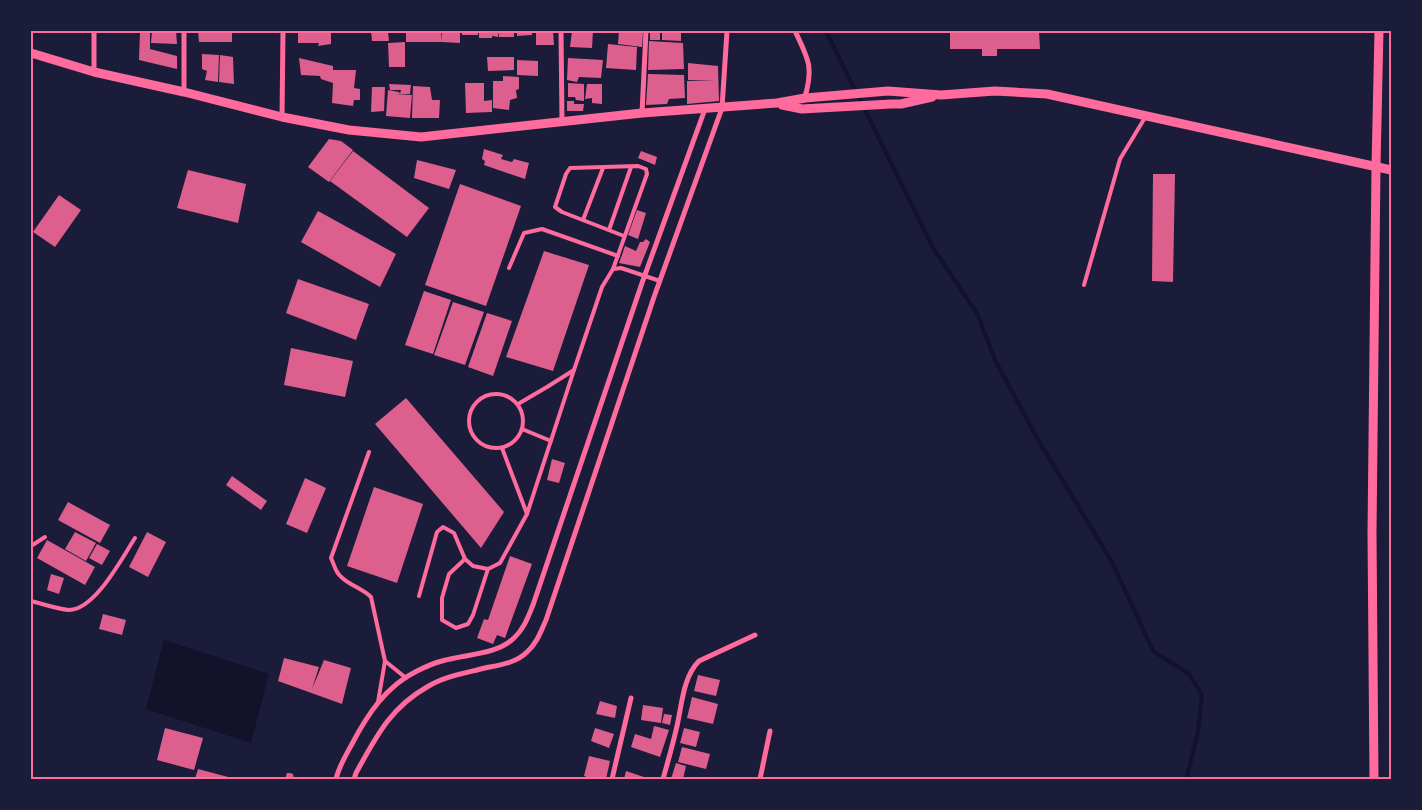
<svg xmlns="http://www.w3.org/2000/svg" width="1422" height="810" font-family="Manrope,sans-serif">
	<rect width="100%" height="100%" fill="#1b1b3a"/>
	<path fill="#12122b" d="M 164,640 L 269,674 L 251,743 L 146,709 Z"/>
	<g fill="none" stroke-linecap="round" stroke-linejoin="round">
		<path stroke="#12122b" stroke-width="4" d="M 826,31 L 933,248 L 978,315 L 995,360 L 1037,438 L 1112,562 L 1153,651 L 1189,674 L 1202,695 L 1198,732 L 1187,776 L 1189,779"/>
	</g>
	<g fill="#dd5f8e">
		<path d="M 140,31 L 150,31 L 150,49 L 177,56 L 177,69 L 139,60 Z"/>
		<path d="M 152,31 L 176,31 L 177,44 L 151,43 Z"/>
		<path d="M 198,31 L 232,31 L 232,42 L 199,42 Z"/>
		<path d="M 298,31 L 331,31 L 331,44 L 318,46 L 319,43 L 298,43 Z"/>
		<path d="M 371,31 L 388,31 L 389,41 L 372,41 Z"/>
		<path d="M 406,31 L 441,31 L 442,42 L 406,42 Z"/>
		<path d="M 442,31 L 460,31 L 460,43 L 442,42 Z"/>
		<rect x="462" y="31" width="16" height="4"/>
		<path d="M 479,31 L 499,31 L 498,37 L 492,36 L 492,38 L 479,38 Z"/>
		<rect x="499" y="31" width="15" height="6"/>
		<path d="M 517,31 L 532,31 L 532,35 L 517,36 Z"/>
		<path d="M 536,31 L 553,31 L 554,45 L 536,45 Z"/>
		<path d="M 572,31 L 593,31 L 592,48 L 570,47 Z"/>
		<path d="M 619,31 L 643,33 L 642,47 L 618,44 Z"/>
		<rect x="650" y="31" width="10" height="9"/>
		<path d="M 662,31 L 681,31 L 681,41 L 662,40 Z"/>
		<path d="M 950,31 L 1039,31 L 1040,49 L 997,49 L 997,56 L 982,56 L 982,49 L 950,49 Z"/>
		<path d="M 649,41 L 683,43 L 684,69 L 648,70 Z"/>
		<path d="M 405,42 L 405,67 L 389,67 L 388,43 Z"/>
		<path d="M 608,44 L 637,47 L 636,70 L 606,68 Z"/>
		<path d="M 202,54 L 219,55 L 218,82 L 205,80 L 207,71 L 202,69 Z"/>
		<path d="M 220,55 L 233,57 L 234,84 L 219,82 Z"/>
		<path d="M 487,57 L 514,57 L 514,70 L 488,71 Z"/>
		<path d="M 299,58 L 333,66 L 333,70 L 356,70 L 354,88 L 360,89 L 360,100 L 354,100 L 353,106 L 332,103 L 333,83 L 321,79 L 320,76 L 301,75 Z"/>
		<path d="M 568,58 L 603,60 L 601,78 L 579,77 L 577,82 L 567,80 Z"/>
		<path d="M 517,60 L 538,61 L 538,76 L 517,75 Z"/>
		<path d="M 688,63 L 718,66 L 719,101 L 687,104 L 687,81 L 715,80 L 688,80 Z"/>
		<path d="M 648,74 L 684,75 L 685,98 L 669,99 L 667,104 L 646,105 Z"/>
		<path d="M 503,76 L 519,77 L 519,89 L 516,90 L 517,98 L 510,100 L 509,110 L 493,108 L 493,81 L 503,81 Z"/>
		<path d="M 465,83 L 484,83 L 484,101 L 492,100 L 492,112 L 466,113 Z"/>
		<path d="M 568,83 L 584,84 L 584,101 L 576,100 L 575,97 L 568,97 Z"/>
		<path d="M 389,84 L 411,85 L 410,94 L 400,94 L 401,90 L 390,90 Z"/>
		<path d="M 587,84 L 602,84 L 602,104 L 592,103 L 592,98 L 585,99 Z"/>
		<path d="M 413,86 L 430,87 L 432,100 L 440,100 L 439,118 L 412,118 Z"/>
		<path d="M 372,87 L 385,87 L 384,111 L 371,112 Z"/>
		<path d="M 388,90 L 399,92 L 400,94 L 396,94 L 412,95 L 410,118 L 386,116 Z"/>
		<path d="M 567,101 L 574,101 L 574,104 L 584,104 L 583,111 L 567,111 Z"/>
		<path d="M 329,139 L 341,141 L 353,150 L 329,182 L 308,167 Z"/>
		<path d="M 484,149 L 503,155 L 501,159 L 512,162 L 514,159 L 529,163 L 525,179 L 484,165 L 485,161 L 482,159 Z"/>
		<path d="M 353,151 L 429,208 L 407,237 L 330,181 Z"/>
		<path d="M 641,151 L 657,157 L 655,165 L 638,158 Z"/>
		<path d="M 417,160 L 456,170 L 449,189 L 414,178 Z"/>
		<path d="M 188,170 L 246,184 L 238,223 L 177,208 Z"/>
		<path d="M 1153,174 L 1175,174 L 1173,282 L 1152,281 Z"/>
		<path d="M 460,184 L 521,206 L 486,306 L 425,285 Z"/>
		<path d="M 59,195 L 81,210 L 55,247 L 33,232 Z"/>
		<path d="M 637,210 L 646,213 L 638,239 L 628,235 Z"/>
		<path d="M 318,211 L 396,254 L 380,287 L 301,242 Z"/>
		<path d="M 646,239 L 650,242 L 640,267 L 619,263 L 625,246 L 636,251 L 640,242 L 643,242 Z"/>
		<path d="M 544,251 L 589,265 L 553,371 L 506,357 Z"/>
		<path d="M 298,279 L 369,304 L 356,340 L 286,313 Z"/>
		<path d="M 424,291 L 451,300 L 433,354 L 405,345 Z"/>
		<path d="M 453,302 L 484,312 L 465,365 L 434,355 Z"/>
		<path d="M 487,313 L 512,321 L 493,376 L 468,367 Z"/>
		<path d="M 291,348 L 353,361 L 345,397 L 284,385 Z"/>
		<path d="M 406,398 L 504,512 L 481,548 L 375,424 Z"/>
		<path d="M 552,459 L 565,463 L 559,483 L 547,480 Z"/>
		<path d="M 232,476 L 267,501 L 261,510 L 226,485 Z"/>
		<path d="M 305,478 L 326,488 L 307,533 L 286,524 Z"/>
		<path d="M 374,487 L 423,504 L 397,583 L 347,566 Z"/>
		<path d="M 68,502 L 110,525 L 100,543 L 58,520 Z"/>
		<path d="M 75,532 L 96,543 L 86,561 L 65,549 Z"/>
		<path d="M 147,532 L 166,542 L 148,577 L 129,567 Z"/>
		<path d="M 47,540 L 95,567 L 85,585 L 37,558 Z"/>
		<path d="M 97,544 L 110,551 L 102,565 L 89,558 Z"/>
		<path d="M 510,556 L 532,564 L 505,638 L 497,635 L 493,644 L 477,638 L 484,619 L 488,620 Z"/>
		<path d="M 51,574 L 64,578 L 59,594 L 47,590 Z"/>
		<path d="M 103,614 L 126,620 L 122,635 L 99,629 Z"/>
		<path d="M 284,658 L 319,667 L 312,689 L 324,660 L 351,668 L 342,704 L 278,681 Z"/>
		<path d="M 698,675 L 720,680 L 716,696 L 694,691 Z"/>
		<path d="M 692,697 L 718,704 L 713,724 L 687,718 Z"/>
		<path d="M 600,701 L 617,706 L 615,718 L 596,714 Z"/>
		<path d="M 643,705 L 663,708 L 661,723 L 641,720 Z"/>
		<path d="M 664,714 L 672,715 L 670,725 L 662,723 Z"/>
		<path d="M 654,726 L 669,730 L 660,757 L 631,747 L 635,734 L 651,739 Z"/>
		<path d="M 165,728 L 203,738 L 194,770 L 157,760 Z"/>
		<path d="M 595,728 L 614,734 L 609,748 L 591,741 Z"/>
		<path d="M 684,728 L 700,732 L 696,747 L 680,743 Z"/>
		<path d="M 682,747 L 710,754 L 706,769 L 678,762 Z"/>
		<path d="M 589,756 L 610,761 L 606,779 L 592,779 L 584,776 Z"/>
		<path d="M 676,763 L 686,766 L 683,779 L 671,779 Z"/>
		<path d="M 198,769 L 232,778 L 232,779 L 195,779 Z"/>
		<path d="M 626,771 L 647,778 L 647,779 L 624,779 Z"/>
		<path d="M 287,773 L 290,773 L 293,774 L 294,779 L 285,779 Z"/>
	</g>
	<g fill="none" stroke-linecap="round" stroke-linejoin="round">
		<g stroke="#ff6b9d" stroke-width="4">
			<path d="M 583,220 L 603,168"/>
			<path d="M 609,230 L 631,167"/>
			<path d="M 509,268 L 524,233 L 542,229 L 618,256"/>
			<path d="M 613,269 L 647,174 L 646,169 L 638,166 L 570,168 L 566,174 L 555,207 L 562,212 L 624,236"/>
			<path d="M 1084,285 L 1120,159 L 1146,116"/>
			<circle cx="496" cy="421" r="27"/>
			<path d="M 518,404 L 547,387 L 574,370 L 602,287 L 613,269 L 621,268 L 660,281"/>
			<path d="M 522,429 L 551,441"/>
			<path d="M 502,448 L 527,514"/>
			<path d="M 369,452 L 331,558 C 333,562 334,566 336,570 C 342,583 361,587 371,597 L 385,661 L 406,678"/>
			<path d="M 31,546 L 45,537"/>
			<path d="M 465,559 L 449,574 L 442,598 L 442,620 L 456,628 L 468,624 L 473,615 L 488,569"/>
			<path d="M 419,596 L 437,532 L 443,527 L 454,533 L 465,559 L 473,566 L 488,569 L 500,563 L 527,514 L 574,370"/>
			<path d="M 31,601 C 43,604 57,609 69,610 C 95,610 122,558 135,538"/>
			<path d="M 378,702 L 385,661"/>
		</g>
		<g stroke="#ff6b9d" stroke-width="5">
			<path d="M 94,31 L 94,72"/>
			<path d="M 184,31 L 184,92"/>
			<path d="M 561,31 L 562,122"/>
			<path d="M 795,31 C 809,60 814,68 804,100"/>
			<path d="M 642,113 L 646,31"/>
			<path d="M 282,117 L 283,31"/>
			<path d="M 336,779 C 339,766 346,755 352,744 C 367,715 386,686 417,671 C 425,667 434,663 442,661 C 465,654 497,655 514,638 C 524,629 528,617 533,605 L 642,283 L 705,109"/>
			<path d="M 354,779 L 356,773 C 376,737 390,708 427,687 C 445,676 466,673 485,668 C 500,665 516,663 527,652 C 537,643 541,631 546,620 L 654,297 L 722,108 L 727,31"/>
			<path d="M 612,779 L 631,698"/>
			<path d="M 663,779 C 668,761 673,744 677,726 C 682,704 683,677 699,661 L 755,635"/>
			<path d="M 760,779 L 770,731"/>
		</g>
		<g stroke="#ff6b9d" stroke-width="9">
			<path d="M 31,53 L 94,72 L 184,92 L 282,117 L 349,130 L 421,137 L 642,113 L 777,103 L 805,98 L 888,91 L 941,95 L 995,91 L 1047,94 L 1391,170"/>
			<path d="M 782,105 L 802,109 L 891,104 L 901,104 L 932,97"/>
			<path d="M 1374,779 L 1372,533 L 1376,166 L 1379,31"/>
		</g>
	</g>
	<rect width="1422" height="810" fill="none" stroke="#1b1b3a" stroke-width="65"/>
	<rect x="32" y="32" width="1358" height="746" fill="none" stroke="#ff6b9d" stroke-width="2"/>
</svg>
